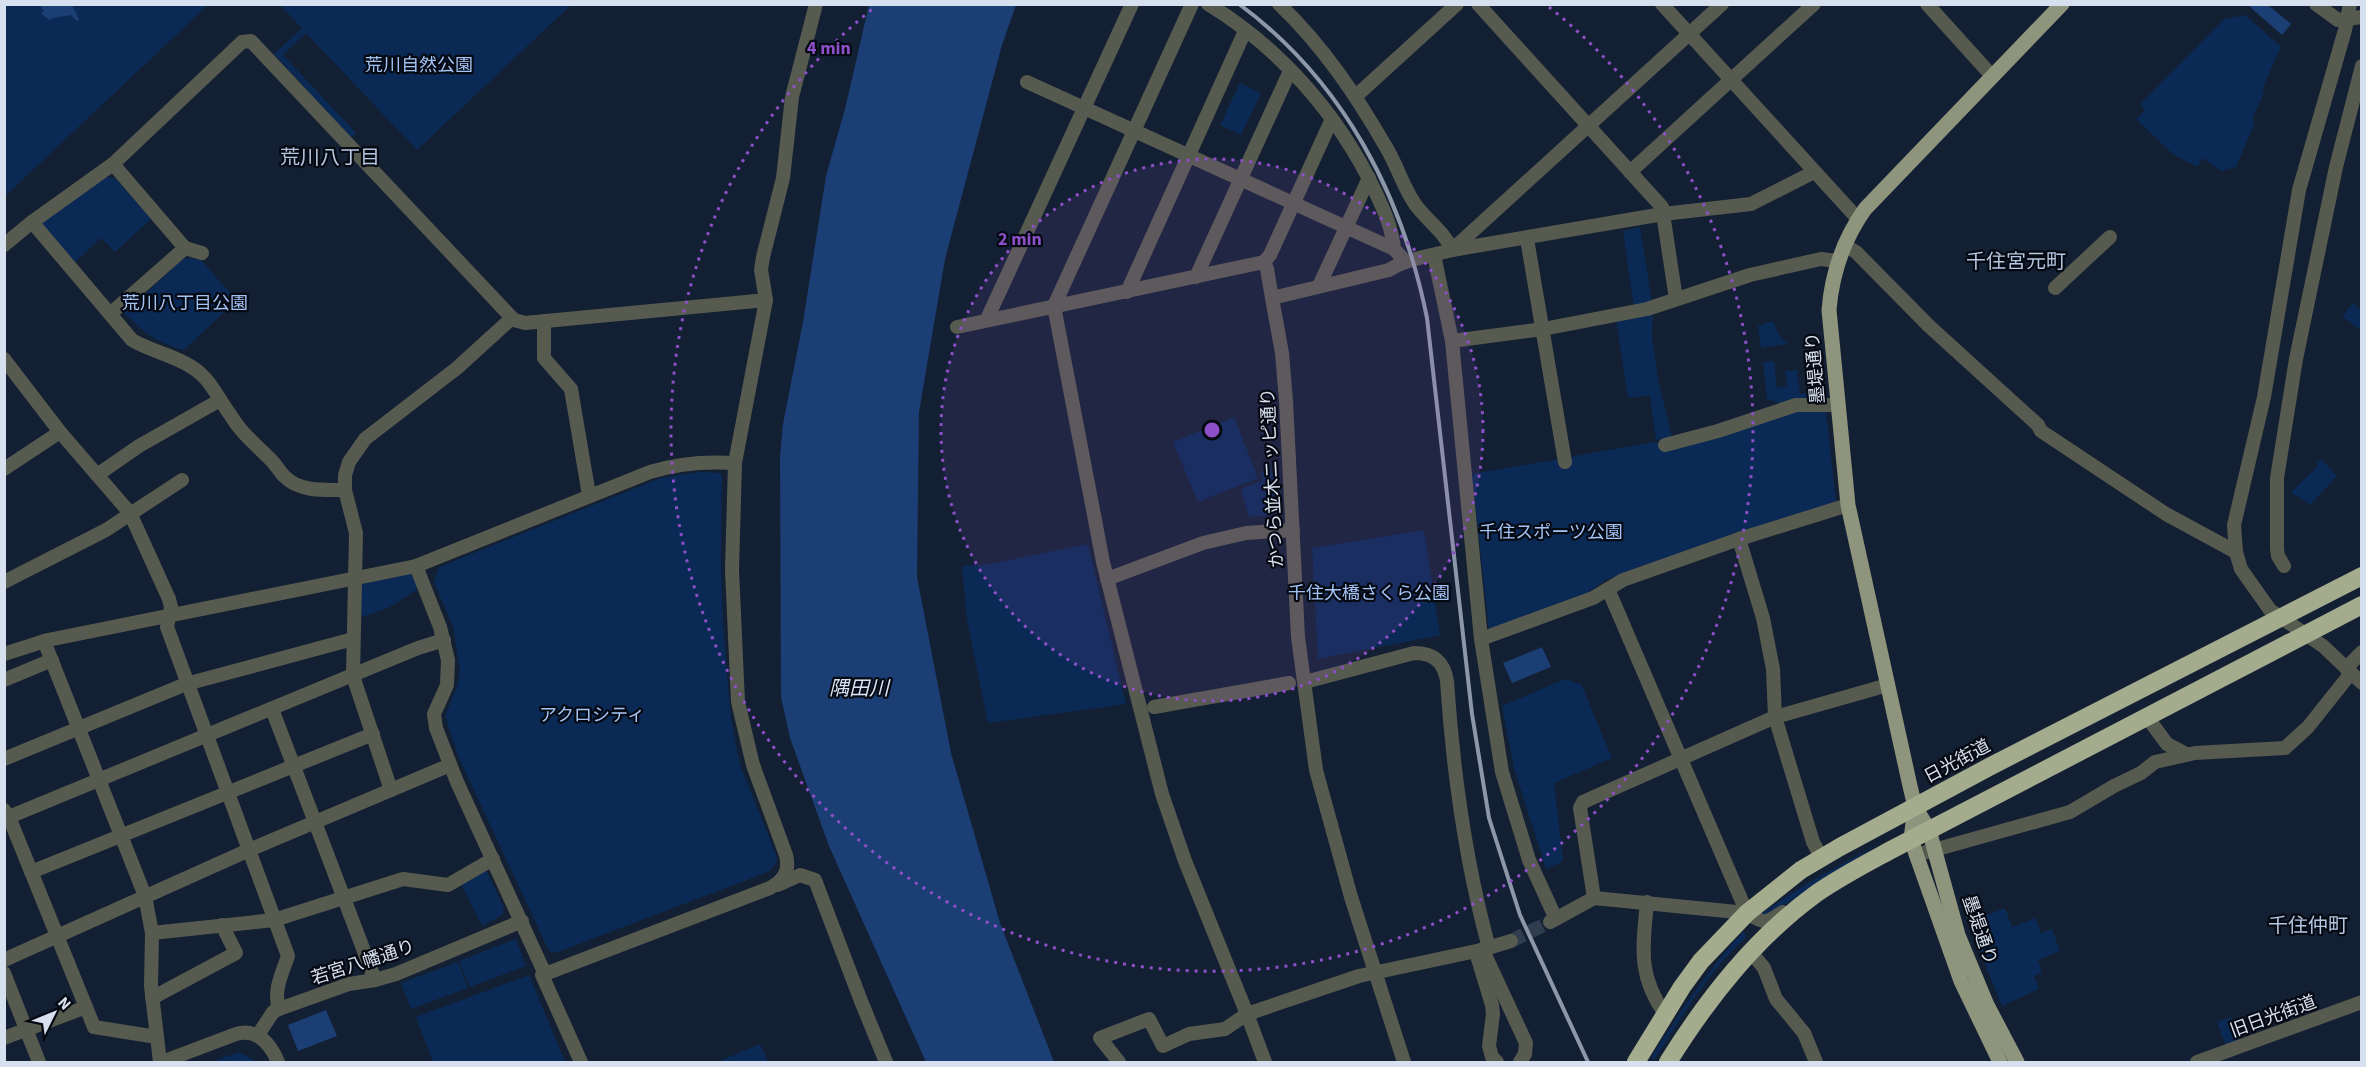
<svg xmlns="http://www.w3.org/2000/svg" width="2366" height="1067" font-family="'Source Sans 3','Noto Sans JP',sans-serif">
	<rect width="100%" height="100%" fill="#132033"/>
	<g fill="#0b2955">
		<path d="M 5,4 L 208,5 L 5,196 Z"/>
		<path d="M 280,5 L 571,5 L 417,150 L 306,33 L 283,55 L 356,133 L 351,138 L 274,54 L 302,28 Z"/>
		<path d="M 2245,15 L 2281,47 L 2262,89 L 2264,93 L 2253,117 L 2254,125 L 2236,167 L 2221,171 L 2202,158 L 2197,167 L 2174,155 L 2136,119 L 2145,110 L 2140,104 L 2224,19 Z"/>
		<path d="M 1240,83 L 1261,93 L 1241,135 L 1220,125 Z"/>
		<path d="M 105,177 L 115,178 L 151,219 L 115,252 L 101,238 L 74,263 L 41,227 L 42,221 Z"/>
		<path d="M 1640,227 L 1653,309 L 1652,337 L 1658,379 L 1672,437 L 1656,440 L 1650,395 L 1628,398 L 1616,319 L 1635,316 L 1623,231 Z"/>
		<path d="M 192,258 L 201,260 L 231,294 L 220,305 L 225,311 L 184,350 C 155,342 144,333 124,313 L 183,259 Z"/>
		<path d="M 2353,303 L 2361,310 L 2361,326 L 2359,329 L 2342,316 Z"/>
		<path d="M 1773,321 L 1778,333 L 1787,344 L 1761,348 L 1758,326 Z"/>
		<path d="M 1774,361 L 1777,388 L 1787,386 L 1785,371 L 1797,370 L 1800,394 L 1816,392 L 1817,402 L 1785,405 L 1767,399 L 1763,362 Z"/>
		<path d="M 1794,412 L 1826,412 L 1836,502 L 1636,568 L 1606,580 L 1584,595 L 1489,630 L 1472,474 L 1655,442 L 1673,446 Z"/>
		<path d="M 1234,417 L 1258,478 L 1198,502 L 1173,442 Z"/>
		<path d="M 2321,459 L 2337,476 L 2310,505 L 2291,492 L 2318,466 L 2316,463 Z"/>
		<path d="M 1273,470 L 1275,510 L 1273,515 L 1249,517 L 1241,489 L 1263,480 L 1260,472 Z"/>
		<path d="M 700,472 L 720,473 L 722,476 L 721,559 L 723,626 L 731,719 L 740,765 L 777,857 L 776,863 L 768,872 L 555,953 L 549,951 L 459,758 L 445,716 L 458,684 L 460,670 L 453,627 L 434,582 L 439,567 L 661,478 Z"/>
		<path d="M 1424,530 L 1440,635 L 1318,659 L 1312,548 Z"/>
		<path d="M 1088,544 L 1126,704 L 988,723 L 967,620 L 962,566 L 989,564 Z"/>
		<path d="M 414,569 L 421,587 L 390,607 L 359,618 L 361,583 Z"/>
		<path d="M 1565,679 L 1581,684 L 1612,758 L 1554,783 L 1563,861 L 1546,869 L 1514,768 L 1502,706 Z"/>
		<path d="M 1880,843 L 1765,917 L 1762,913 L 1808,883 Z"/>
		<path d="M 481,869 L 487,872 L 504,908 L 502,915 L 482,926 L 460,882 Z"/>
		<path d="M 2005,908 L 2012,927 L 2035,918 L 2041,933 L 2052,929 L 2060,951 L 2038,960 L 2042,973 L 2034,976 L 2039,989 L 2002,1006 L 1972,931 L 1983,928 L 1980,918 Z"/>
		<path d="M 1743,932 L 1747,936 C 1709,971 1682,1016 1654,1060 L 1651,1058 C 1679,1013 1707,971 1743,932 Z"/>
		<path d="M 516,939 L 526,966 L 470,987 L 459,961 Z"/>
		<path d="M 458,962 L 468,988 L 411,1009 L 401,983 Z"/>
		<path d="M 529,975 L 565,1062 L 433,1062 L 416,1017 Z"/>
		<path d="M 2231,1017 L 2240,1042 L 2229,1046 L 2225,1043 L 2217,1022 Z"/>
		<path d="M 760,1044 L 768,1062 L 717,1062 Z"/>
		<path d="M 239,1052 L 254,1060 L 255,1062 L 211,1062 Z"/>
	</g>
	<g fill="#1b3e75">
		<path d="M 44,4 L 72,5 L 79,19 L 77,21 L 71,15 L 53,18 L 50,20 L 41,14 L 44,11 L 41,7 Z"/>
		<path d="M 2253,4 L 2268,5 L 2291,24 L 2282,35 L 2250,7 Z"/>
		<path d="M 869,5 L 1016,5 L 1002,45 L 945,259 L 919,412 L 917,577 L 951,753 L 1000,923 L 1054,1062 L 926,1062 L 829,846 L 790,738 L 781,697 L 780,456 L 783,424 L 803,322 L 826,176 L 845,109 Z"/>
		<path d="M 1542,647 L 1551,667 L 1512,683 L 1503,663 Z"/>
		<path d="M 326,1010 L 337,1036 L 298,1051 L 288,1025 Z"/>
	</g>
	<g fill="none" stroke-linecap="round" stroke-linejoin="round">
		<path stroke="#303d4f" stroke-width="14" stroke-dasharray="14 7" stroke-linecap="butt" d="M 1511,941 L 1550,922"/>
		<g stroke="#575a4e" stroke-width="14">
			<path d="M 1208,4 C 1279,47 1338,114 1374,189 C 1383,208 1392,227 1394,249"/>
			<path d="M 1279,4 C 1323,46 1356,95 1386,147 C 1397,165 1403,187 1415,204 C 1427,221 1444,231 1452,250 L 1663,214 L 1751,204 L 1814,172"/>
			<path d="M 1478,4 L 1662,207 L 1676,299"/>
			<path d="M 1662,4 L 1858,219"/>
			<path d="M 1927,4 L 1992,76"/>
			<path d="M 2316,4 L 2338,20 L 2362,17"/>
			<path d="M 2350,4 L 2345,30 L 2299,190 L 2264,397 L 2234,525 L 2236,552 L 2241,569 L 2270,610 L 2323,646 L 2362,683"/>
			<path d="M 1027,82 L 1394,249 L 1404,260"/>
			<path d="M 1356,96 L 1457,4"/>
			<path d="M 1630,172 L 1814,4"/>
			<path d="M 32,222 L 132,340 C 154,353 183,357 202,375 C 213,385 220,401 229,413 C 242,434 252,441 269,458 C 275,463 278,470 284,476 C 299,492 324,490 345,490"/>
			<path d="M 1527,239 L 1565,462"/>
			<path d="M 4,245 L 32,222 L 113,164 L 242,42 L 251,41 L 514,320 L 525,323 L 766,300"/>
			<path d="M 1844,245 L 1856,252 L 1929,326 L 2038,425 L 2041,431 L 2166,514 L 2236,552"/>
			<path d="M 185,248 L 202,253"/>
			<path d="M 1434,255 L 1452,341 L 1481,639 L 1502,772 L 1529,860 L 1556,919"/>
			<path d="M 1264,262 L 1270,255 L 1332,119"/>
			<path d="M 1196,277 L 1290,71"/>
			<path d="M 1319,286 L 1369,178"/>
			<path d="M 2055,288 L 2110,237"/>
			<path d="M 1127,292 L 1245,31"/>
			<path d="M 1272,298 L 1282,353 L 1286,401 L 1298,637 L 1316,770 L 1351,897 L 1404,1062"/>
			<path d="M 110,314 L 185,248 L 113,164"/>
			<path d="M 987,319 L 1132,4"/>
			<path d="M 544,321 L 544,358 L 571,389 L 589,495"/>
			<path d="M 957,327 L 1264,262 L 1267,269 L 1272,298 L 1389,270 C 1408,258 1431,256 1452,250 L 1722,4"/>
			<path d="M 1452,341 L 1543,329 L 1647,309 L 1750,275 L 1821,259 L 1837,261"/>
			<path d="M 4,359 L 60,432 L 130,513 L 169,599 L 171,607 L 167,627 L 288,956 C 282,974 273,990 279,1009"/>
			<path d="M 1665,445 L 1718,431 L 1796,405 L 1838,405"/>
			<path d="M 4,469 L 60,432"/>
			<path d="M 97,475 L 139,446 L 220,400"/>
			<path d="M 1739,539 L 1763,618 L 1773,669 L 1775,717 L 1813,842 L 1821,857"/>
			<path d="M 416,566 L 440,627 L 448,660 L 447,685 L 434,714 L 436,728 L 457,782 L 545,974 L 542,975 L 581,1062"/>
			<path d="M 2284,566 L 2278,556 L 2277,549 L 2277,478 L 2296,359 L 2336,167 L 2362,66"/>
			<path d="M 1107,579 L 1203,543 L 1246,533 L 1293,530"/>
			<path d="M 4,582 L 106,530 L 182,480"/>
			<path d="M 1608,589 L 1747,913"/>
			<path d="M 1481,639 L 1593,598 L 1623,580 L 1739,539 L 1848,505"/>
			<path d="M 44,641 L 145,896 L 152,933 L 151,986 L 157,1037"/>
			<path d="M 4,654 L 48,640 L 416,566 L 650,472 C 679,463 705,461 735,463"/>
			<path d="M 2346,668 L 2362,652"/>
			<path d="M 4,680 L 52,660"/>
			<path d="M 1305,682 L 1414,653 C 1434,653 1444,662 1447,681 C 1453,772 1465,860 1489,948"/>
			<path d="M 1154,707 L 1289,683"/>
			<path d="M 272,709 L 375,980"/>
			<path d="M 2147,717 L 2167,744 L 2186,754"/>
			<path d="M 4,759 L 186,684 L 353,639"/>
			<path d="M 391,790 L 353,676 L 356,533 L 345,490 L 345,475 L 349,462 L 365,439 L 457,368 L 512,318"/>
			<path d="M 4,810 L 9,817 L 94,1027 L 157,1037 L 160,1062"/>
			<path d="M 4,819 L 418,648 L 444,640"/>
			<path d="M 1916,855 L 2070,812 L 2114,786 L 2141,773 L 2155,762 L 2195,753 L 2285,748 L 2308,727 L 2351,673"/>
			<path d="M 31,872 L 373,734"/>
			<path d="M 778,885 L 800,875 L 815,880 L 861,1001 L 886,1062"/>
			<path d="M 1594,898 L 1747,913 C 1765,925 1766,923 1783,912"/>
			<path d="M 1647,902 C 1643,946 1637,975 1665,1014"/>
			<path d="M 1550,922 L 1594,898 L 1580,808 L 1583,802 L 1775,717 L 1888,685"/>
			<path d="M 152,933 L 274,920 L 403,879 L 448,885 L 493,859"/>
			<path d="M 1481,950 L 1486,957 L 1526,1043 L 1525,1054 L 1520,1062"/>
			<path d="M 1480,952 L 1478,959 L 1492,1005 L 1493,1014 L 1489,1046 L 1492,1057 L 1497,1062"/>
			<path d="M 1751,952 L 1764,968 L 1776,999 L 1804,1033 L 1816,1062"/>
			<path d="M 4,960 L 249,850 L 450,765"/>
			<path d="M 4,973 L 39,1062"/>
			<path d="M 545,974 L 770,888 C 784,880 790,871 786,855 L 753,765 L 738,702 L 732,570 L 735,463 L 766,300 L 761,270 L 763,257 L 783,178 L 792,97 L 816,4"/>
			<path d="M 152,998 L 236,953 L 222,925"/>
			<path d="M 258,1035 L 273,1012 L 279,1009 L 349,984 L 375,980 L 396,974 L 522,921"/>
			<path d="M 4,1038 L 86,1007"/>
			<path d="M 162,1062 L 236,1034 C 257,1028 270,1043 278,1062"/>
			<path d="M 1119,1062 L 1100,1038 L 1149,1019 L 1163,1046 L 1189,1034 L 1225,1029 L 1247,1014 L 1185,861 L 1162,794 L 1103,562 L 1054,306 L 1192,4"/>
			<path d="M 1265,1062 L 1247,1014 L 1359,976 L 1481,950 L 1511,941"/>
			<path d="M 2197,1062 L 2362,1002"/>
		</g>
		<g stroke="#8f947c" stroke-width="15">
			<path d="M 1915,807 L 1911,839 L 1916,854 L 1961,981 L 2000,1062"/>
			<path d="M 2017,1062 L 1987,1005 L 1958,935 L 1929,830 L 1915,807 L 1910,786 L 1848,505 L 1829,310 C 1832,273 1843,240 1865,209 L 2062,4"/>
		</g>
		<g stroke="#a5ac8e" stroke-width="18">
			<path d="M 1636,1062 L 1682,987 L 1701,961 L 1747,913 L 1801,870 L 1840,847 L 1989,767 L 2362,576"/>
			<path d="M 1668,1062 C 1708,998 1755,938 1817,893 C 1840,877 1865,864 1889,851 L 2362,605"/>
		</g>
		<path stroke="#8c97a7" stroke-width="4" d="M 1239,4 C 1343,81 1402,194 1427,318 L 1472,714 L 1489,818 L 1520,915 L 1588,1062"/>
	</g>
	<circle cx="1212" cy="430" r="271" fill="#8d50c8" fill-opacity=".12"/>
	<g fill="none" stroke="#8d50c8" stroke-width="3" stroke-dasharray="3 6">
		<circle cx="1212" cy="430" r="271"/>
		<path d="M1549 7A541 541 0 1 1 875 7"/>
	</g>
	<g text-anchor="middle" stroke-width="4.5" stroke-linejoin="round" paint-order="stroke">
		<g font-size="18" fill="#a3c3f5" stroke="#050912">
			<text x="419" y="71">荒川自然公園</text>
			<text x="185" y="309">荒川八丁目公園</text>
			<text x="1551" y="538">千住スポーツ公園</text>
			<text x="1369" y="599">千住大橋さくら公園</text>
			<text x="592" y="721">アクロシティ</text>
		</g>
		<g font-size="18" fill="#d7e0ee" stroke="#050912">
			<text transform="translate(1815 368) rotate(-95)" y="6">墨堤通り</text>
			<text transform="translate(1272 478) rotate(-93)" y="6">かつら並木ニッピ通り</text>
			<text transform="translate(1957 761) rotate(-28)" y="6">日光街道</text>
			<text transform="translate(1980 930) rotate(71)" y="6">墨堤通り</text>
			<text transform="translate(363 962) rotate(-18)" y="6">若宮八幡通り</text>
			<text transform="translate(2273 1016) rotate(-20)" y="6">旧日光街道</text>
		</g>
		<g font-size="20" fill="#b4c6e0" stroke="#050912">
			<text x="330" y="164">荒川八丁目</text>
			<text x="2016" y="268">千住宮元町</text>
			<text x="2308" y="932">千住仲町</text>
		</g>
		<g font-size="20" font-style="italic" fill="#d9e4f6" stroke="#050912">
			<text x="859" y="695">隅田川</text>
		</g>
	</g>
	<circle cx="1212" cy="430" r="9" fill="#8d50c8" stroke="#050912" stroke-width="3"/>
	<g font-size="18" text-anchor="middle" font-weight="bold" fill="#8d50c8" stroke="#050912" stroke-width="4.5" stroke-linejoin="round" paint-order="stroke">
		<text x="829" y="54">4 min</text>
		<text x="1020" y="245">2 min</text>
	</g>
	<rect width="2366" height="1067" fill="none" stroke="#d7e0ee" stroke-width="12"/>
	<g transform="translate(54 1013) rotate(47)" stroke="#050912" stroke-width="4.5" paint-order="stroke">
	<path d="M0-4.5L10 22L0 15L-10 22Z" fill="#d7e0ee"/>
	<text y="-9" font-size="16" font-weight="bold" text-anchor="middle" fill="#d7e0ee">N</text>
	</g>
</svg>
